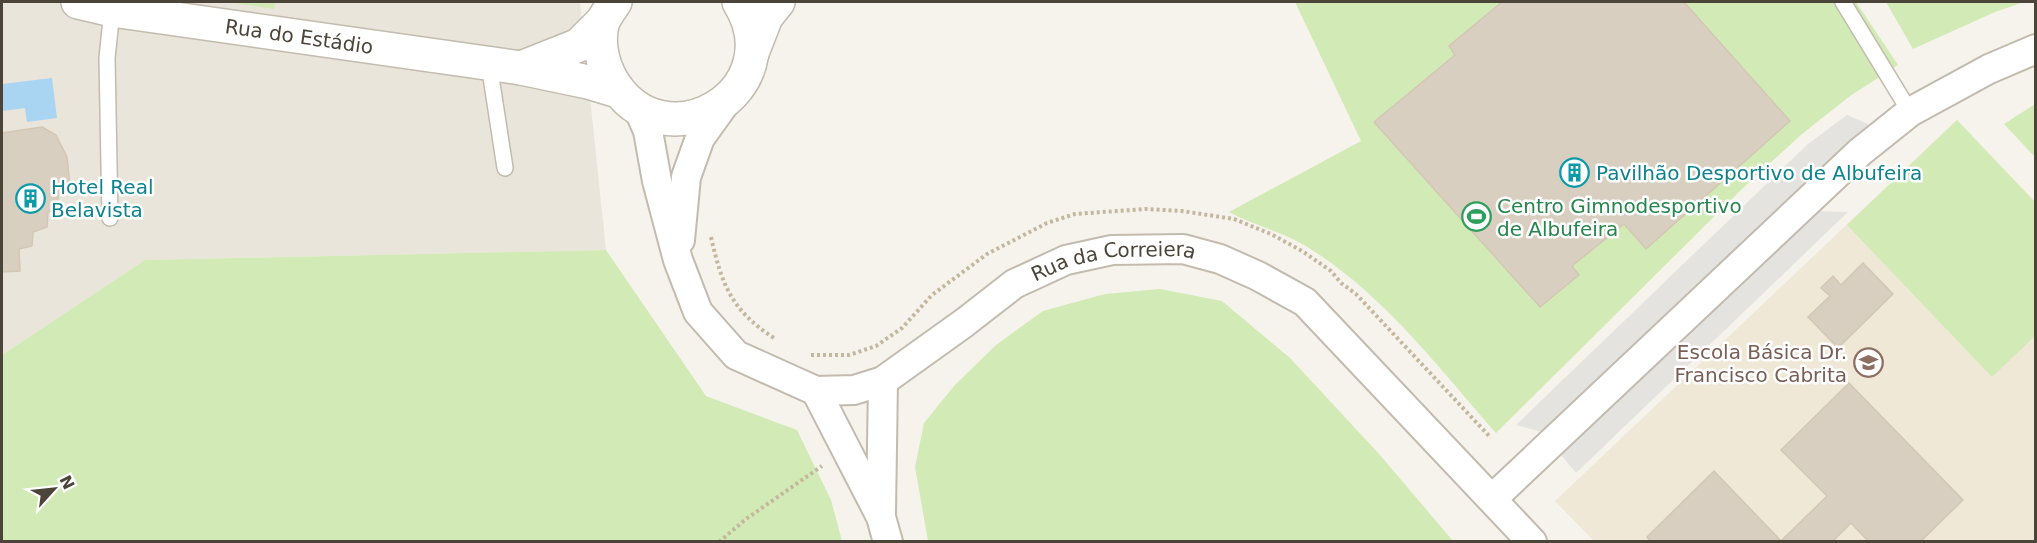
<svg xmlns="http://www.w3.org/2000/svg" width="2037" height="543" font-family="'DejaVu Sans',sans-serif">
	<rect width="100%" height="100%" fill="#f6f3ec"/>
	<path fill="#eae5da" d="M 2,2 L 580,2 L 606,250 L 145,260 L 2,355 Z"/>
	<path fill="#efe8d6" d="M 1957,120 L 2035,202 L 2035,541 L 1594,541 L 1555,501 Z"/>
	<g fill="#d2eab5">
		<path d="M 228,2 L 275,2 L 274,9 Z"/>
		<path d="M 1295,2 L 1856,2 L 1898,65 L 1850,96 L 1802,134 L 1744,187 L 1496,433 C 1437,366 1381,291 1304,245 C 1280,231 1253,225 1229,212 L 1361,141 Z"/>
		<path d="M 1886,2 L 2024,2 L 1995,12 L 1913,49 Z"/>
		<path d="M 2035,104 L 2035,157 L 2004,124 Z"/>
		<path d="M 1957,120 L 2035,202 L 2035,336 L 1992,377 L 1847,225 Z"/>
		<path d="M 606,250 L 706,396 L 797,430 L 831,500 L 842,541 L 2,541 L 2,355 L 145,260 Z"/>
		<path d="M 1160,289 L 1222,301 L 1290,358 L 1380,455 L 1453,541 L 928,541 L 915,467 L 924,423 L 954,386 L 996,345 L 1043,311 L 1105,294 Z"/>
	</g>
	<path fill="#e5e3e0" d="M 1847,115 L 1868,124 L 1873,160 L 1818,211 L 1848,212 L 1576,473 L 1542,432 L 1516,425 L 1808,144 Z"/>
	<path fill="#a9d4f2" d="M 52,78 L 57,118 L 27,122 L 25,108 L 2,111 L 2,84 Z"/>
	<g fill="#d8cfc1" stroke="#d3c7b4" stroke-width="1.5">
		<path d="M 1502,2 L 1684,2 L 1790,121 L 1646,249 L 1624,224 L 1572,266 L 1579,275 L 1540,307 L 1374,122 L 1455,55 L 1449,46 Z"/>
		<path d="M 42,127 L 56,135 L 67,157 L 70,186 L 60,188 L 56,210 L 48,212 L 47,227 L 33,232 L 32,246 L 19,249 L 20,271 L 2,272 L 2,133 Z"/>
		<path d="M 1863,263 L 1893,294 L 1838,348 L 1808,317 L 1830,296 L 1821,288 L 1833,276 L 1841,285 Z"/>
		<path d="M 1849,383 L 1963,500 L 1920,542 L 1869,542 L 1851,523 L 1832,542 L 1651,542 L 1647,537 L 1714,471 L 1781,541 L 1827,496 L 1781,450 Z"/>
	</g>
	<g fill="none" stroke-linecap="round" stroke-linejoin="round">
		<defs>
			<g id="service">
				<path d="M 1843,2 L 1910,112"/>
				<path d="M 489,64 L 505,168"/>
				<path d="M 110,218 L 107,58 L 112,10"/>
			</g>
			<g id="minor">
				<path id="s1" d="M 639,110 L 648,131 L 657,181 L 678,260 L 698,312 L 736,355 L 816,391 L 854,390 L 883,381 L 964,323 L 1014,284 L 1066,260 L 1112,250 L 1183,249 L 1220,259 L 1258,276 L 1305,302 L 1532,542"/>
				<path d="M 680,240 L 686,177 L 700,138 L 728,99"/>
				<path d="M 816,391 L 881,517 L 888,542"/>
				<path d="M 1493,498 L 1860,152 L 1910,112 L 1989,69 L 2036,49"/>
				<path d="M 881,512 L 883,381"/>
			</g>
			<g id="tertiary">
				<path id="s2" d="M 78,2 L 112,10 L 521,68 L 588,82 L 618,91"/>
				<path d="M 615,2 C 611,8 606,15 603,21 C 597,40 602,63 611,79 C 663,169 794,91 739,2"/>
				<path d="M 752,53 L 766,17 L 778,2"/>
				<path d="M 521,68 L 579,45 L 603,21"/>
			</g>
		</defs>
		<use href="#service" stroke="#c2bbae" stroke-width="18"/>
		<use href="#minor" stroke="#c2bbae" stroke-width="32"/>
		<use href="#tertiary" stroke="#c2bbae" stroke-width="36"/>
		<g stroke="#c4b79f" stroke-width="4" stroke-dasharray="3 3" stroke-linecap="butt">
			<path d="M 711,237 C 722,285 731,310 774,338"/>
			<path d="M 811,355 L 849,355 L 876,346 L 902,328 L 932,295 L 987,254 L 1047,223 L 1075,214 L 1146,209 L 1182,211 L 1234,219 L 1271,234 L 1302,251 L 1331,271 L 1341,283 L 1356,294 L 1491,438"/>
			<path d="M 719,542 L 746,519 L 822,466"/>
		</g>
		<use href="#service" stroke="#fff" stroke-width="15"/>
		<use href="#minor" stroke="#fff" stroke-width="28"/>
		<use href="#tertiary" stroke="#fff" stroke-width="33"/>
	</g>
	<defs>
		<symbol id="building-ring" viewBox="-11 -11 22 22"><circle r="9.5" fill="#fff" stroke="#0f9aa8" stroke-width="1.5"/><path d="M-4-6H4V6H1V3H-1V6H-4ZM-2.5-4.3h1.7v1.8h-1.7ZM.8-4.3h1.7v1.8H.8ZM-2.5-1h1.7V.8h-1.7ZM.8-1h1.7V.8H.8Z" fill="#0f9aa8"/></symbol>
		<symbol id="stadium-ring" viewBox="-11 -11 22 22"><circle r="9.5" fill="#fff" stroke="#2e9e5b" stroke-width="1.5"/><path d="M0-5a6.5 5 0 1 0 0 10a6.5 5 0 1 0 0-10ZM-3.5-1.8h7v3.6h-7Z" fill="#2e9e5b"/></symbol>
		<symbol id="school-ring" viewBox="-11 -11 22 22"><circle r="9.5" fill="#fff" stroke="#8d6e63" stroke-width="1.5"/><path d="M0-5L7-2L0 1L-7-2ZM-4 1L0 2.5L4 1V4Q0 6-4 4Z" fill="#8d6e63"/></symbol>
	</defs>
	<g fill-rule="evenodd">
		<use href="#building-ring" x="1558" y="156" width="33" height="33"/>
		<use href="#building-ring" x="14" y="182" width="33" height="33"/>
		<use href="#stadium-ring" x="1460" y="200" width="33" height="33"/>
		<use href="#school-ring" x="1852" y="346" width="33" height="33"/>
	</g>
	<g text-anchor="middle" stroke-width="5" stroke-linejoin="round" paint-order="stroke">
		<g font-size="20" fill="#4b4439" stroke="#fff">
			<text dy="7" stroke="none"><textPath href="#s2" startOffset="224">Rua do Estádio</textPath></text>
			<text dy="7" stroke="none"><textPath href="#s1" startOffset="692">Rua da Correiera</textPath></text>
		</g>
		<g font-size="20" fill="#0d838f" stroke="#fff" text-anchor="start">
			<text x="1596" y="180">Pavilhão Desportivo de Albufeira</text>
			<text x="51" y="194">Hotel Real<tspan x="51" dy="23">Belavista</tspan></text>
		</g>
		<g font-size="20" fill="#27864d" stroke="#fff" text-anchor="start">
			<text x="1497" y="213">Centro Gimnodesportivo<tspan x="1497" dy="23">de Albufeira</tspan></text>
		</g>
		<g font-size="20" fill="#785e54" stroke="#fff" text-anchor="end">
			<text x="1847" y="359">Escola Básica Dr.<tspan x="1847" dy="23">Francisco Cabrita</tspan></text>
		</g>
	</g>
	<rect width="2037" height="543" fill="none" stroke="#4b4439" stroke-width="6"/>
	<g transform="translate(54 489) rotate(63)" stroke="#ffffff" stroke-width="4.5" paint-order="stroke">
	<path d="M0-4.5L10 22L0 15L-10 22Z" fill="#4b4439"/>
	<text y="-9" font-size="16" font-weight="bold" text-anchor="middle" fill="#4b4439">N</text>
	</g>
</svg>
